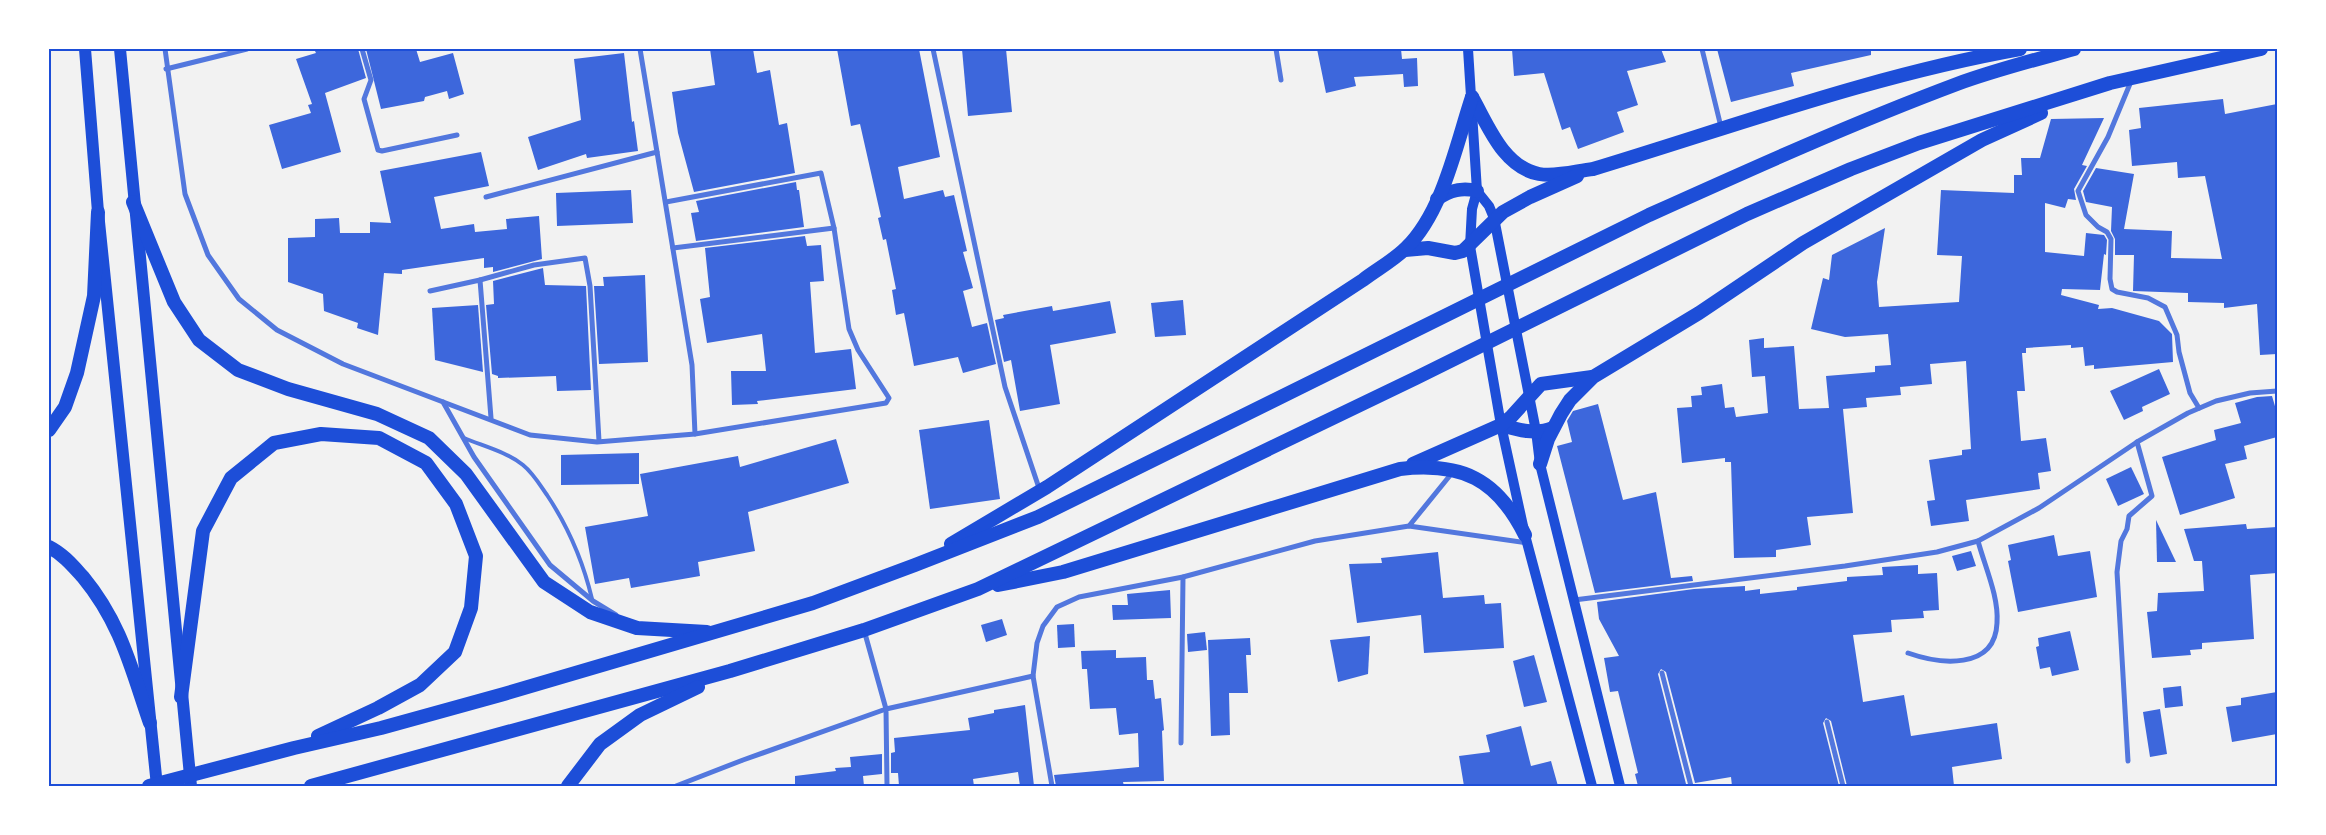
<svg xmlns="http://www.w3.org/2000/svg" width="2326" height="835" font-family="Cabin,sans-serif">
	<rect width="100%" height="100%" fill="#f2f2f2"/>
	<g fill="#3d67dc">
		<path d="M 314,49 L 358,49 L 366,78 L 325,93 L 341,152 L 282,169 L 269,125 L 311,113 L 308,105 L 312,104 L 296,59 L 316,53 Z"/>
		<path d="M 366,49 L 416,49 L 420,62 L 453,53 L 464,94 L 449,99 L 447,91 L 425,97 L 424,101 L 381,109 Z"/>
		<path d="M 710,49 L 753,49 L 757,73 L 770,70 L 779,125 L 787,123 L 795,173 L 694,192 L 678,133 L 672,92 L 715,85 Z"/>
		<path d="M 837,49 L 919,49 L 940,157 L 898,167 L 904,199 L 943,190 L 945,197 L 954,195 L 967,251 L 963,252 L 973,288 L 963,291 L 972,327 L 987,323 L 996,364 L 963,373 L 958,357 L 914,366 L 904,313 L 896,315 L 892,290 L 896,289 L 886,239 L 883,240 L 878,218 L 881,217 L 860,124 L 851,126 Z"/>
		<path d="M 962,49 L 1006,49 L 1012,112 L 968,116 Z"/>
		<path d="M 1317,49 L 1401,49 L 1402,59 L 1417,58 L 1418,86 L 1404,87 L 1403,74 L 1354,77 L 1356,86 L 1326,93 Z"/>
		<path d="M 1512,49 L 1661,49 L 1666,62 L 1627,71 L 1638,105 L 1617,112 L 1624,132 L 1578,149 L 1570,127 L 1562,130 L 1544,73 L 1514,76 Z"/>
		<path d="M 1717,49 L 1871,49 L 1871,55 L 1791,73 L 1794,86 L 1731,102 Z"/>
		<path d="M 624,53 L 632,122 L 634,121 L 638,151 L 587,158 L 586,154 L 538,170 L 528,137 L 581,120 L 574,59 Z"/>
		<path d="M 2223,99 L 2225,114 L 2277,104 L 2277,354 L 2260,355 L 2257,304 L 2224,308 L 2224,303 L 2188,302 L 2188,293 L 2133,291 L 2134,255 L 2115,255 L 2115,239 L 2111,231 L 2112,207 L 2086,202 L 2083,191 L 2096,168 L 2134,174 L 2124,229 L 2172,231 L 2171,258 L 2222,259 L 2205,176 L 2178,178 L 2177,162 L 2132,166 L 2129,130 L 2141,128 L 2139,108 Z"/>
		<path d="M 2104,118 L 2082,165 L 2087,166 L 2074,189 L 2076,200 L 2068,199 L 2065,208 L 2045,203 L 2045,252 L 2084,256 L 2086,233 L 2104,235 L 2107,240 L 2106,255 L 2104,254 L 2100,290 L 2062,289 L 2061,295 L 2099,305 L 2098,309 L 2112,308 L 2159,321 L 2172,334 L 2173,362 L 2094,369 L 2094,365 L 2085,366 L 2083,347 L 2071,348 L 2071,345 L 2026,348 L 2026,353 L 2022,353 L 2025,391 L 2017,391 L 2021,441 L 2046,438 L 2051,471 L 2038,473 L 2040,489 L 1966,500 L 1969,521 L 1931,526 L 1927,501 L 1935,500 L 1929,460 L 1962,455 L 1962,450 L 1971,449 L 1966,361 L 1930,364 L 1932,384 L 1900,387 L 1901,395 L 1866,398 L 1867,407 L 1843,409 L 1853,513 L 1807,517 L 1811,545 L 1776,550 L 1776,557 L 1734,558 L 1731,462 L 1725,462 L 1725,458 L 1682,463 L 1677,408 L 1692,407 L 1691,396 L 1702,395 L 1701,387 L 1722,384 L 1725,408 L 1734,407 L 1736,417 L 1768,413 L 1765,376 L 1752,377 L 1749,340 L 1764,338 L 1764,348 L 1794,346 L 1799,409 L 1829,408 L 1826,376 L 1875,372 L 1875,366 L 1891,365 L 1888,334 L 1845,337 L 1811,329 L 1823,278 L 1829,280 L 1832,255 L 1885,228 L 1877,282 L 1879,307 L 1959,302 L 1962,256 L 1937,255 L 1941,190 L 2014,193 L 2014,175 L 2022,175 L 2021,158 L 2040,158 L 2051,119 Z"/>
		<path d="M 481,152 L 489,186 L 434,197 L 441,229 L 474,224 L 475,232 L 507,229 L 506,219 L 539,216 L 542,259 L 493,272 L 493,267 L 484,268 L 484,258 L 402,270 L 402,274 L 384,273 L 378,335 L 357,328 L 358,323 L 324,311 L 323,294 L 288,282 L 288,238 L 315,237 L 315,219 L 339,218 L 340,233 L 370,233 L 370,222 L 391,223 L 380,171 Z"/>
		<path d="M 796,182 L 797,190 L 799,190 L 804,227 L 696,241 L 691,213 L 699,212 L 696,201 Z"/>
		<path d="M 631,190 L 633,223 L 557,226 L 556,193 Z"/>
		<path d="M 805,236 L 807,246 L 821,245 L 824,281 L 810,282 L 815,353 L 851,349 L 856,389 L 757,401 L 758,404 L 732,405 L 731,371 L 766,371 L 762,334 L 707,343 L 700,299 L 710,297 L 705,248 Z"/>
		<path d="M 543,268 L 545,285 L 586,286 L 591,390 L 557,391 L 556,376 L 498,378 L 498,376 L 492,374 L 486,305 L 494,304 L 493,281 Z"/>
		<path d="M 645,275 L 648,362 L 599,364 L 594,286 L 604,286 L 603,277 Z"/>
		<path d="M 1183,300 L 1186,335 L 1155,337 L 1151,303 Z"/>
		<path d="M 1110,301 L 1116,333 L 1050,345 L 1060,404 L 1020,411 L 1011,360 L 1004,362 L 995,320 L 1004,318 L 1003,315 L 1052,306 L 1053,311 Z"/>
		<path d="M 478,305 L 483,372 L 435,360 L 432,308 Z"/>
		<path d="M 2159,369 L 2170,394 L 2142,407 L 2143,411 L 2124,420 L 2110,391 Z"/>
		<path d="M 2272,396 L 2277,413 L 2277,437 L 2244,446 L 2247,459 L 2225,464 L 2235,498 L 2180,515 L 2162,457 L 2216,440 L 2214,430 L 2241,423 L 2235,403 L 2257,397 Z"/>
		<path d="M 1598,404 L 1623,500 L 1656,492 L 1671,578 L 1692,576 L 1693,581 L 1595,593 L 1557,446 L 1572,442 L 1567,421 L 1573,411 Z"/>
		<path d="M 989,420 L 1000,499 L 930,509 L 919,430 Z"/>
		<path d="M 836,439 L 849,483 L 748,512 L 755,551 L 698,562 L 700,576 L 631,588 L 629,578 L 595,584 L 585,527 L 648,516 L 640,474 L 738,456 L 740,467 Z"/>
		<path d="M 639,453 L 639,484 L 561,485 L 561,455 Z"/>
		<path d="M 2131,467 L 2144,494 L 2118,506 L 2106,479 Z"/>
		<path d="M 2156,520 L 2176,562 L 2157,562 Z"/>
		<path d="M 2246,524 L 2247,529 L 2277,527 L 2277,573 L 2250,575 L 2254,639 L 2202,643 L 2202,649 L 2190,650 L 2191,655 L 2152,658 L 2147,612 L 2157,611 L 2158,593 L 2204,591 L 2202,561 L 2194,561 L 2184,529 Z"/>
		<path d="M 2054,535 L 2058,556 L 2090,551 L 2097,597 L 2018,612 L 2008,561 L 2011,560 L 2008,545 Z"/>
		<path d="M 1971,551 L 1976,566 L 1957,571 L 1952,556 Z"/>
		<path d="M 1438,552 L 1443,598 L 1484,595 L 1485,604 L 1501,603 L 1504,648 L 1424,653 L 1421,615 L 1357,623 L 1349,564 L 1382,563 L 1381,558 Z"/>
		<path d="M 1918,565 L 1918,574 L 1937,573 L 1939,610 L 1923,611 L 1924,618 L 1891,620 L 1892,632 L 1853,635 L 1863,702 L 1904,695 L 1911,736 L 1997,723 L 2002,759 L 1952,767 L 1954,786 L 1847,786 L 1831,721 L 1826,718 L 1823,723 L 1839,786 L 1732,786 L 1731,777 L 1695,783 L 1666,672 L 1661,669 L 1658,674 L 1686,784 L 1683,784 L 1683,786 L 1638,786 L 1635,774 L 1638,773 L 1618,691 L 1610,692 L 1604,658 L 1619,656 L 1599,619 L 1597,602 L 1694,589 L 1745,586 L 1745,591 L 1760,589 L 1760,594 L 1797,590 L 1797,587 L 1847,581 L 1847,577 L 1883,575 L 1882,567 Z"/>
		<path d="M 1170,590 L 1171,618 L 1113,620 L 1112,605 L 1128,605 L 1127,594 Z"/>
		<path d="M 1002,619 L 1007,635 L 986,642 L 981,625 Z"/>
		<path d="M 1074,624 L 1075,647 L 1058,648 L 1057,625 Z"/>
		<path d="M 2070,631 L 2079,670 L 2052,676 L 2050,667 L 2040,669 L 2036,647 L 2039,646 L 2038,638 Z"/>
		<path d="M 1205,632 L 1207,650 L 1188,652 L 1187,634 Z"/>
		<path d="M 1370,636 L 1368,674 L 1338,682 L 1330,640 Z"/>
		<path d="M 1250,638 L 1251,655 L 1246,655 L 1248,693 L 1229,693 L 1230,735 L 1211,736 L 1208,640 Z"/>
		<path d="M 1116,650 L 1116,658 L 1146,657 L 1147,680 L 1153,680 L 1155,699 L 1161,698 L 1164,730 L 1162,731 L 1164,781 L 1123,782 L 1124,786 L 1056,786 L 1054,775 L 1139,767 L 1138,733 L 1119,735 L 1116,708 L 1090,709 L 1087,669 L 1082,669 L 1081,651 Z"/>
		<path d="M 1534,655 L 1547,702 L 1524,707 L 1513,661 Z"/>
		<path d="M 2181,686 L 2183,706 L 2165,708 L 2163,688 Z"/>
		<path d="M 2277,692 L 2277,734 L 2232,742 L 2226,707 L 2241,705 L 2241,698 Z"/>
		<path d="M 1025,705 L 1034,786 L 1020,786 L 1018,772 L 973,779 L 974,786 L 899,786 L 898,773 L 891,773 L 891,753 L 895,752 L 894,738 L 970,730 L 968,718 L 994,713 L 994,710 Z"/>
		<path d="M 2160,709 L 2167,754 L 2150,757 L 2143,712 Z"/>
		<path d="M 1521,726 L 1531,766 L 1551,761 L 1558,786 L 1464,786 L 1459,756 L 1490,752 L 1486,735 Z"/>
		<path d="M 882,754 L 882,774 L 863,776 L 864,786 L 795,786 L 795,776 L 836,771 L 835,768 L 851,767 L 850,757 Z"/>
	</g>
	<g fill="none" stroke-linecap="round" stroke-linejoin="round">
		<path stroke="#5277de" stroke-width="4" d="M 464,438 C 483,446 507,452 523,465 C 533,473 540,485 547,495 C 569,528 583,561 592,599"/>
		<g stroke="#5277de" stroke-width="5">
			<path d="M 165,49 L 185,194 L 208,255 L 239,299 L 277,330 L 343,364 L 530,435 L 597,442 L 695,434 L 886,403 L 889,398 L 858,350 L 849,329 L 834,228 L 821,173 L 666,202"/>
			<path d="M 362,49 L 371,80 L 364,99 L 378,150 L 382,151 L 457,135"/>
			<path d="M 933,49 L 1005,387 L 1040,491"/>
			<path d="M 1276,49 L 1281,80"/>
			<path d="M 1702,49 L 1721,127"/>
			<path d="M 166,69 L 247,49"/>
			<path d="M 2132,79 L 2108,137 L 2078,191 L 2086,215 L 2098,227 L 2107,232 L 2111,239 L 2110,279 L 2112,289 L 2117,292 L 2148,298 L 2165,307 L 2177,335 L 2179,352 L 2190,393 L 2199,408"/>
			<path d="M 657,152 L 692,365 L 695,434"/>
			<path d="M 486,197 L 657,152 L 640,49"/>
			<path d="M 673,248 L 834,228"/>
			<path d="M 480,280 L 534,265 L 585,258 L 590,286 L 599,441"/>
			<path d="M 430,291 L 480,280 L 491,418"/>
			<path d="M 443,402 L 474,457 L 550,565 L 593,601 L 616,615"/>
			<path d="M 1409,526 L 1528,543"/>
			<path d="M 1574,600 L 1845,566 L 1937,552 L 1978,541 L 2039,508 L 2137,442 L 2188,413 L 2216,401 L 2250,393 L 2277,391"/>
			<path d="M 1908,653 C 1939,664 1995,671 1997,623 C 1999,597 1985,567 1978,541"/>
			<path d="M 1662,673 L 1691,786"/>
			<path d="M 1033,676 L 1052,786"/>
			<path d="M 1827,722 L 1843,786"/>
			<path d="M 1181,743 L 1183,577"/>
			<path d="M 2128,761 L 2117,572 L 2121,541 L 2127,529 L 2129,516 L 2152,496 L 2137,442"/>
			<path d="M 676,786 L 743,760 L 886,709 L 864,630"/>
			<path d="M 887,786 L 886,709 L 1033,676 L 1037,643 L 1043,626 L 1057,607 L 1079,597 L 1183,577 L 1315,541 L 1409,526 L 1452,473"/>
		</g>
		<g stroke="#1d4ed8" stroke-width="10">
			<path d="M 1468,49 L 1477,191 L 1472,209 L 1470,246 L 1501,425 L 1525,535 L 1592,786"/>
			<path d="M 1477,191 L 1489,206 L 1494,218 L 1536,431 L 1540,464 L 1620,786"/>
		</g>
		<g stroke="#1d4ed8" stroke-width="12">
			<path d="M 85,49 L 98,212 L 157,786"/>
			<path d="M 120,49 L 191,786"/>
		</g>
		<g stroke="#1d4ed8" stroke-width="14">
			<path d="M 1472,97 C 1488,125 1503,167 1539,174 C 1556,177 1576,171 1593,169 C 1735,126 1874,75 2020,49"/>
			<path d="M 1437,199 C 1450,190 1462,187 1477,191"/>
			<path d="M 133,202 L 174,302 L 199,340 L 238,370 L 288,389 L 377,414 L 429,438 L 466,474 L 544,582 L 590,612 L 637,628 L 707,632"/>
			<path d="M 1405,250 L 1428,248 L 1455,253 L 1463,251 L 1503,212 L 1530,197 L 1577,176"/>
			<path d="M 1501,425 C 1518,430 1536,435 1553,428"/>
			<path d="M 49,430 L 65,407 L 77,373 L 94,296 L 98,212"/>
			<path d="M 1413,464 L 1501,425 L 1511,417 L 1541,384 L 1592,377"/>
			<path d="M 1540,464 L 1548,439 L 1561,414 L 1570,400 L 1593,377 L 1699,313 L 1803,243 L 1982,140 L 2041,113"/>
			<path d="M 951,544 L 1047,487 L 1363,280 C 1376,270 1394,260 1406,248 C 1443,212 1456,145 1472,97"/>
			<path d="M 49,547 C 63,554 73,566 83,577 C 121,623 131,668 150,723"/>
			<path d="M 998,585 L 1063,572 L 1400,469 C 1462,462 1497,479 1525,535"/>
			<path d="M 181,697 L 203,531 L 231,478 L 274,443 L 321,434 L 379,438 L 426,463 L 456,504 L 476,556 L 471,608 L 455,652 L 420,685 L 378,708 L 318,736"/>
			<path d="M 149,786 L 294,748 L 381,728 L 504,694 L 813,603 L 915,565 L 1038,517 L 1649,215 C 1751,169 1853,123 1957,84 C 1995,70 2035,60 2074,49"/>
			<path d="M 311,786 L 730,671 L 864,630 L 978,589 L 1416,378 L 1747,214 L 1851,169 L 1919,143 L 2110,83 L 2261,49"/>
			<path d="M 568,786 L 600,744 L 640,715 L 698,687"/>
		</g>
	</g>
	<rect width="2326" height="835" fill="none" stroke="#ffffff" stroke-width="100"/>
	<rect x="50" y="50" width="2226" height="735" fill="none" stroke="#1d4ed8" stroke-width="2"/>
</svg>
